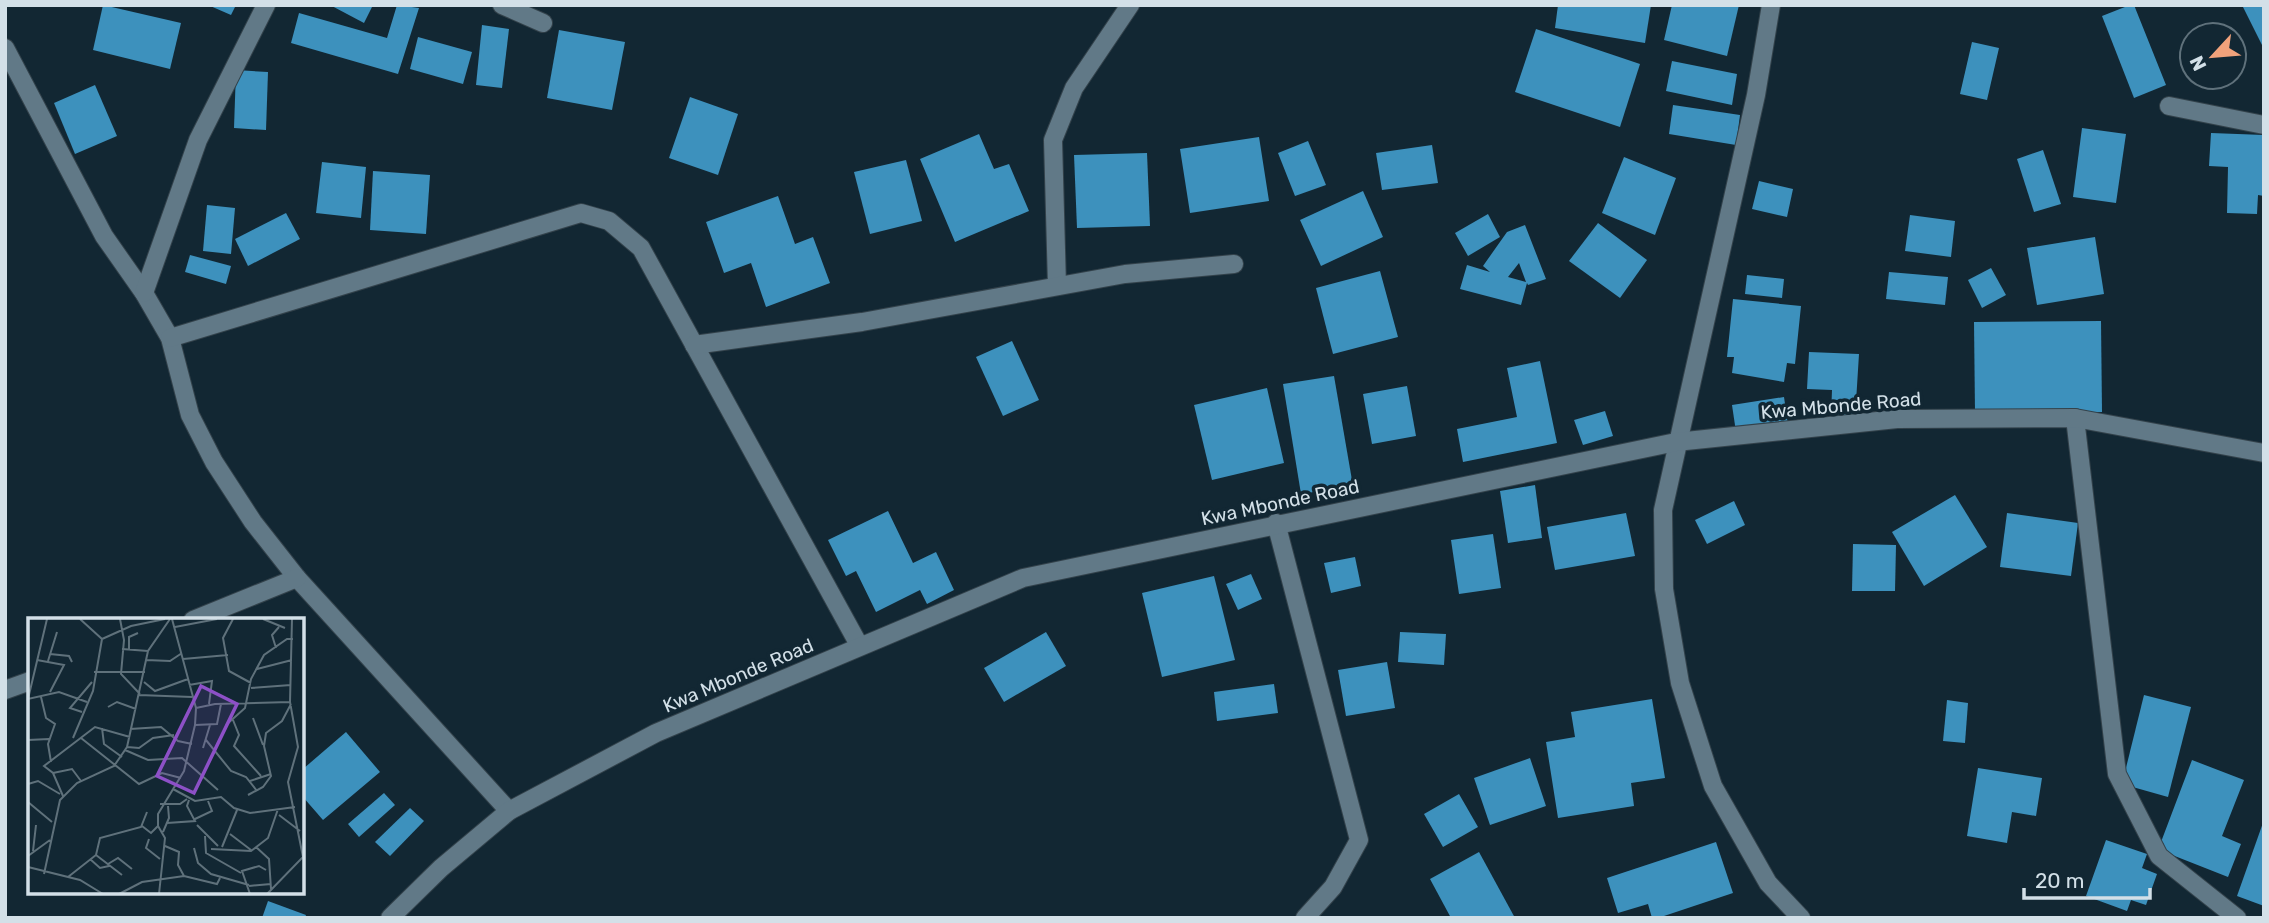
<svg xmlns="http://www.w3.org/2000/svg" width="2269" height="923" font-family="Rubik,sans-serif">
	<rect width="100%" height="100%" fill="#122733"/>
	<g fill="#3d91bd" fill-rule="evenodd">
		<path d="M 103,5 L 181,23 L 170,69 L 93,50 Z"/>
		<path d="M 208,5 L 236,5 L 231,15 Z"/>
		<path d="M 330,5 L 373,5 L 364,23 Z"/>
		<path d="M 397,5 L 419,8 L 398,74 L 291,43 L 299,13 L 387,38 Z"/>
		<path d="M 1558,5 L 1651,5 L 1645,43 L 1555,28 Z"/>
		<path d="M 1672,5 L 1739,5 L 1727,56 L 1664,40 Z"/>
		<path d="M 2130,5 L 2134,5 L 2166,85 L 2134,98 L 2102,16 Z"/>
		<path d="M 2242,5 L 2264,5 L 2264,49 Z"/>
		<path d="M 482,25 L 509,29 L 502,88 L 476,85 Z"/>
		<path d="M 1536,29 L 1640,64 L 1620,127 L 1515,92 Z"/>
		<path d="M 559,30 L 625,42 L 612,110 L 547,98 Z"/>
		<path d="M 418,37 L 472,52 L 463,84 L 410,69 Z"/>
		<path d="M 1972,42 L 1999,48 L 1987,100 L 1960,94 Z"/>
		<path d="M 1672,61 L 1737,74 L 1732,105 L 1666,91 Z"/>
		<path d="M 236,70 L 268,72 L 266,130 L 234,128 Z"/>
		<path d="M 95,85 L 117,136 L 75,154 L 54,103 Z"/>
		<path d="M 690,97 L 738,114 L 718,175 L 669,158 Z"/>
		<path d="M 1673,105 L 1740,115 L 1736,145 L 1669,134 Z"/>
		<path d="M 2082,128 L 2126,134 L 2116,203 L 2073,197 Z"/>
		<path d="M 2211,133 L 2264,135 L 2264,196 L 2258,195 L 2257,214 L 2227,213 L 2228,167 L 2209,166 Z"/>
		<path d="M 979,134 L 994,169 L 1009,164 L 1029,211 L 955,242 L 920,159 Z"/>
		<path d="M 1259,137 L 1269,201 L 1190,213 L 1180,149 Z"/>
		<path d="M 1308,141 L 1326,185 L 1295,196 L 1278,153 Z"/>
		<path d="M 1432,145 L 1438,183 L 1382,190 L 1376,153 Z"/>
		<path d="M 2043,150 L 2061,204 L 2034,212 L 2017,159 Z"/>
		<path d="M 1147,153 L 1150,226 L 1077,228 L 1074,155 Z"/>
		<path d="M 1624,157 L 1676,178 L 1655,235 L 1602,213 Z"/>
		<path d="M 906,160 L 922,221 L 870,234 L 854,172 Z"/>
		<path d="M 322,162 L 366,167 L 361,218 L 316,213 Z"/>
		<path d="M 373,171 L 430,175 L 426,234 L 370,230 Z"/>
		<path d="M 1759,181 L 1793,189 L 1787,217 L 1752,209 Z"/>
		<path d="M 1363,191 L 1383,237 L 1321,266 L 1300,220 Z"/>
		<path d="M 778,196 L 795,244 L 813,237 L 830,283 L 766,307 L 751,263 L 724,273 L 706,222 Z"/>
		<path d="M 207,205 L 235,208 L 231,254 L 203,251 Z"/>
		<path d="M 286,213 L 300,239 L 248,266 L 235,239 Z"/>
		<path d="M 1488,214 L 1500,237 L 1468,256 L 1455,233 Z"/>
		<path d="M 1910,215 L 1955,221 L 1951,257 L 1905,251 Z"/>
		<path d="M 1598,223 L 1647,260 L 1620,298 L 1569,261 Z"/>
		<path d="M 1525,225 L 1546,279 L 1528,285 L 1527,283 L 1521,305 L 1460,289 L 1467,265 L 1490,272 L 1483,266 L 1507,232 ZM 1519,263 L 1526,282 L 1508,277 Z"/>
		<path d="M 2095,237 L 2104,294 L 2037,305 L 2027,248 Z"/>
		<path d="M 190,255 L 231,266 L 226,284 L 185,272 Z"/>
		<path d="M 1991,268 L 2006,295 L 1982,308 L 1968,280 Z"/>
		<path d="M 1380,271 L 1398,337 L 1333,354 L 1316,288 Z"/>
		<path d="M 1889,272 L 1948,277 L 1945,305 L 1886,299 Z"/>
		<path d="M 1747,275 L 1784,279 L 1782,298 L 1745,294 Z"/>
		<path d="M 1733,299 L 1801,306 L 1795,364 L 1787,363 L 1784,382 L 1732,373 L 1734,357 L 1727,357 Z"/>
		<path d="M 2101,321 L 2102,412 L 1975,413 L 1974,322 Z"/>
		<path d="M 1012,341 L 1039,400 L 1003,416 L 976,357 Z"/>
		<path d="M 1809,352 L 1859,354 L 1855,418 L 1831,417 L 1832,390 L 1807,389 Z"/>
		<path d="M 1540,361 L 1557,443 L 1463,462 L 1457,429 L 1517,417 L 1507,368 Z"/>
		<path d="M 1334,376 L 1353,486 L 1301,494 L 1283,384 Z"/>
		<path d="M 1407,386 L 1416,436 L 1372,444 L 1363,394 Z"/>
		<path d="M 1267,388 L 1284,463 L 1212,480 L 1194,405 Z"/>
		<path d="M 1784,397 L 1788,424 L 1736,432 L 1732,405 Z"/>
		<path d="M 1605,411 L 1613,436 L 1583,445 L 1574,420 Z"/>
		<path d="M 1535,485 L 1542,538 L 1508,543 L 1500,491 Z"/>
		<path d="M 1955,495 L 1987,547 L 1924,586 L 1892,532 Z"/>
		<path d="M 1734,501 L 1745,525 L 1707,544 L 1695,520 Z"/>
		<path d="M 888,511 L 913,563 L 936,552 L 954,590 L 927,604 L 920,590 L 876,612 L 856,571 L 846,576 L 828,540 Z"/>
		<path d="M 1626,513 L 1635,556 L 1555,570 L 1547,527 Z"/>
		<path d="M 2007,513 L 2078,523 L 2071,576 L 2000,567 Z"/>
		<path d="M 1493,534 L 1501,588 L 1459,594 L 1451,540 Z"/>
		<path d="M 1853,544 L 1896,545 L 1895,591 L 1852,591 Z"/>
		<path d="M 1355,557 L 1361,586 L 1331,593 L 1324,563 Z"/>
		<path d="M 1251,574 L 1262,599 L 1238,610 L 1226,584 Z"/>
		<path d="M 1214,576 L 1235,660 L 1162,677 L 1142,593 Z"/>
		<path d="M 1046,632 L 1066,666 L 1004,702 L 984,668 Z"/>
		<path d="M 1400,632 L 1446,634 L 1444,665 L 1398,662 Z"/>
		<path d="M 1387,662 L 1395,708 L 1346,716 L 1338,670 Z"/>
		<path d="M 1274,684 L 1278,713 L 1217,721 L 1214,692 Z"/>
		<path d="M 2144,695 L 2191,707 L 2168,797 L 2122,784 Z"/>
		<path d="M 1652,699 L 1665,778 L 1631,783 L 1634,806 L 1558,818 L 1546,742 L 1575,737 L 1571,712 Z"/>
		<path d="M 1947,700 L 1968,703 L 1965,743 L 1943,741 Z"/>
		<path d="M 346,732 L 380,772 L 323,820 L 303,797 L 303,769 Z"/>
		<path d="M 1530,758 L 1546,806 L 1490,825 L 1474,778 Z"/>
		<path d="M 2192,760 L 2244,780 L 2222,836 L 2241,844 L 2228,877 L 2162,851 L 2164,844 L 2161,842 Z"/>
		<path d="M 1978,768 L 2042,778 L 2036,816 L 2012,812 L 2007,843 L 1967,836 Z"/>
		<path d="M 384,793 L 395,805 L 359,837 L 348,824 Z"/>
		<path d="M 1459,794 L 1478,827 L 1443,847 L 1424,814 Z"/>
		<path d="M 410,808 L 424,821 L 390,856 L 375,842 Z"/>
		<path d="M 2264,820 L 2264,906 L 2237,896 Z"/>
		<path d="M 2106,840 L 2147,854 L 2142,868 L 2157,874 L 2146,905 L 2131,900 L 2127,911 L 2086,896 Z"/>
		<path d="M 1716,842 L 1733,893 L 1658,918 L 1652,918 L 1648,904 L 1618,913 L 1607,878 Z"/>
		<path d="M 1479,852 L 1515,918 L 1451,918 L 1430,879 Z"/>
		<path d="M 268,901 L 306,915 L 305,918 L 262,918 Z"/>
	</g>
	<g fill="none" stroke-linecap="round" stroke-linejoin="round">
		<defs>
			<g id="minor">
				<path d="M 502,5 L 543,23"/>
				<path d="M 1771,5 L 1756,95 L 1663,510 L 1664,589 L 1680,683 L 1713,786 L 1768,883 L 1801,918"/>
				<path d="M 5,48 L 104,236 L 144,293 L 170,338 L 190,415 L 214,462 L 253,522 L 297,578 L 509,811"/>
				<path d="M 2169,106 L 2264,125"/>
				<path d="M 1057,286 L 1053,140 L 1074,88 L 1130,5"/>
				<path d="M 144,293 L 198,140 L 266,5"/>
				<path d="M 170,338 L 581,213 L 609,221 L 641,248 L 859,645"/>
				<path d="M 694,345 L 862,322 L 1125,274 L 1234,264"/>
				<path d="M 2075,418 L 2117,774 L 2159,856 L 2237,918"/>
				<path d="M 1276,523 L 1359,840 L 1333,887 L 1305,918"/>
				<path d="M 193,620 L 297,578"/>
				<path d="M 5,690 L 30,681"/>
				<path d="M 390,918 L 441,868 L 509,811 L 656,733 L 1023,578 L 1676,442 L 1897,419 L 2075,418 L 2264,453"/>
			</g>
		</defs>
		<use href="#minor" stroke="#33424b" stroke-width="20"/>
		<use href="#minor" stroke="#617987" stroke-width="18"/>
	</g>
	<g text-anchor="middle" stroke-width="7" stroke-linejoin="round" paint-order="stroke">
		<g font-size="19" fill="#d3e0e8" stroke="#122733">
			<text transform="translate(1841 405) rotate(-5)" y="7">Kwa Mbonde Road</text>
			<text transform="translate(1280 502) rotate(-12)" y="7">Kwa Mbonde Road</text>
			<text transform="translate(738 675) rotate(-23)" y="7">Kwa Mbonde Road</text>
		</g>
	</g>
	<g transform="translate(28 618)">
		<rect width="276" height="276" fill="#122733"/>
		<path fill="none" stroke="#5f717b" stroke-width="2" d="M 19,1 L 0,81 L 31,74 L 59,84M 52,1 L 74,21M 92,1 L 96,22 L 93,56 L 112,76M 205,1 L 195,20 L 201,53 L 223,65M 235,1 L 257,10M 147,9 L 189,1M 248,30 L 244,17 L 251,9M 94,31 L 120,33M 101,31 L 101,19 L 110,15M 22,36 L 41,38 L 44,44M 155,41 L 200,37M 9,42 L 36,47 L 22,74M 118,42 L 142,43 L 154,35M 20,43 L 29,14M 229,51 L 264,42M 66,54 L 117,54M 116,64 L 127,73 L 160,61M 161,67 L 184,63 L 181,86M 223,70 L 263,67M 111,77 L 164,79M 13,79 L 18,100 L 27,106 L 20,126 L 23,144M 80,89 L 89,84 L 108,91M 168,90 L 187,86 L 262,84M 54,94 L 42,90 L 64,64M 225,100 L 235,127M 205,102 L 211,117 L 206,128 L 233,158M 167,107 L 189,106 L 193,86M 198,107 L 217,90 L 223,61 L 236,37 L 259,21 L 265,21M 74,110 L 76,126 L 94,139M 102,111 L 133,109 L 150,123 L 164,126M 45,120 L 65,73 L 74,21 L 103,8 L 137,1M 53,120 L 111,166 L 134,155 L 153,160M 0,122 L 21,121M 178,122 L 203,153 L 218,159 L 229,173M 99,129 L 111,130 L 125,120 L 146,117M 175,130 L 182,107M 97,132 L 120,142 L 154,140 L 190,172M 25,155 L 44,151 L 53,163M 222,163 L 243,156M 0,166 L 10,163 L 32,176M 145,171 L 167,183 L 193,179 L 206,190 L 222,195 L 267,189M 220,177 L 235,169 L 243,158 L 236,128 L 238,115 L 254,103 L 263,86M 35,178 L 25,155 L 16,148 L 67,109 L 102,119M 0,184 L 24,204M 132,186 L 152,186 L 159,181M 251,197 L 272,213M 167,201 L 184,193 L 180,183M 139,205 L 167,203 L 159,188 L 161,182M 169,207 L 190,228M 114,208 L 123,215 L 130,208M 135,214 L 141,200 L 140,188M 202,216 L 223,232M 177,218 L 178,235 L 213,255M 121,221 L 118,230 L 132,241M 137,228 L 151,234 L 150,247 L 156,258M 194,229 L 209,192M 228,229 L 241,241 L 243,271M 166,230 L 170,245 L 183,256 L 221,267M 183,231 L 223,233 L 240,220 L 250,191M 5,233 L 8,207M 68,237 L 94,257M 0,238 L 22,222M 62,241 L 72,250 L 81,248M 80,246 L 90,240 L 104,251M 0,249 L 52,262 L 75,276M 16,256 L 32,182 L 49,165 L 86,148 L 99,129 L 120,33 L 142,1M 40,259 L 68,237 L 72,220 L 113,209 L 119,194M 221,268 L 243,266M 91,276 L 114,264 L 156,258 L 189,266 L 192,260M 131,276 L 137,220 L 130,208 L 130,196 L 156,153 L 167,107 L 168,90 L 144,1M 222,276 L 214,253 L 231,248 L 238,252M 239,276 L 275,239 L 260,164 L 270,129 L 262,84 L 264,1"/>
		<path fill="#8d50c7" fill-opacity="0.15" stroke="#8d50c7" stroke-width="3.5" d="M 173,68 L 209,86 L 166,175 L 129,158 Z"/>
		<rect width="276" height="276" fill="none" stroke="#d3e0e8" stroke-width="3.5"/>
	</g>
	<rect width="2269" height="923" fill="none" stroke="#d3e0e8" stroke-width="14"/>
	<g transform="translate(2213 56) rotate(244)"><circle r="33" fill="#122733" stroke="#5f717b" stroke-width="2"/>
	<path d="M0-5L12 26L0 18L-12 26Z" fill="#f1a27b"/>
	<text y="-10" font-size="19" font-weight="bold" text-anchor="middle" fill="#d3e0e8">N</text>
	</g>
	<path d="M2024 888v10h126v-10" fill="none" stroke="#d3e0e8" stroke-width="3.5"/>
	<text x="2035" y="888" font-size="21" fill="#d3e0e8" stroke="#122733" stroke-width="5" paint-order="stroke">20 m</text>
</svg>
